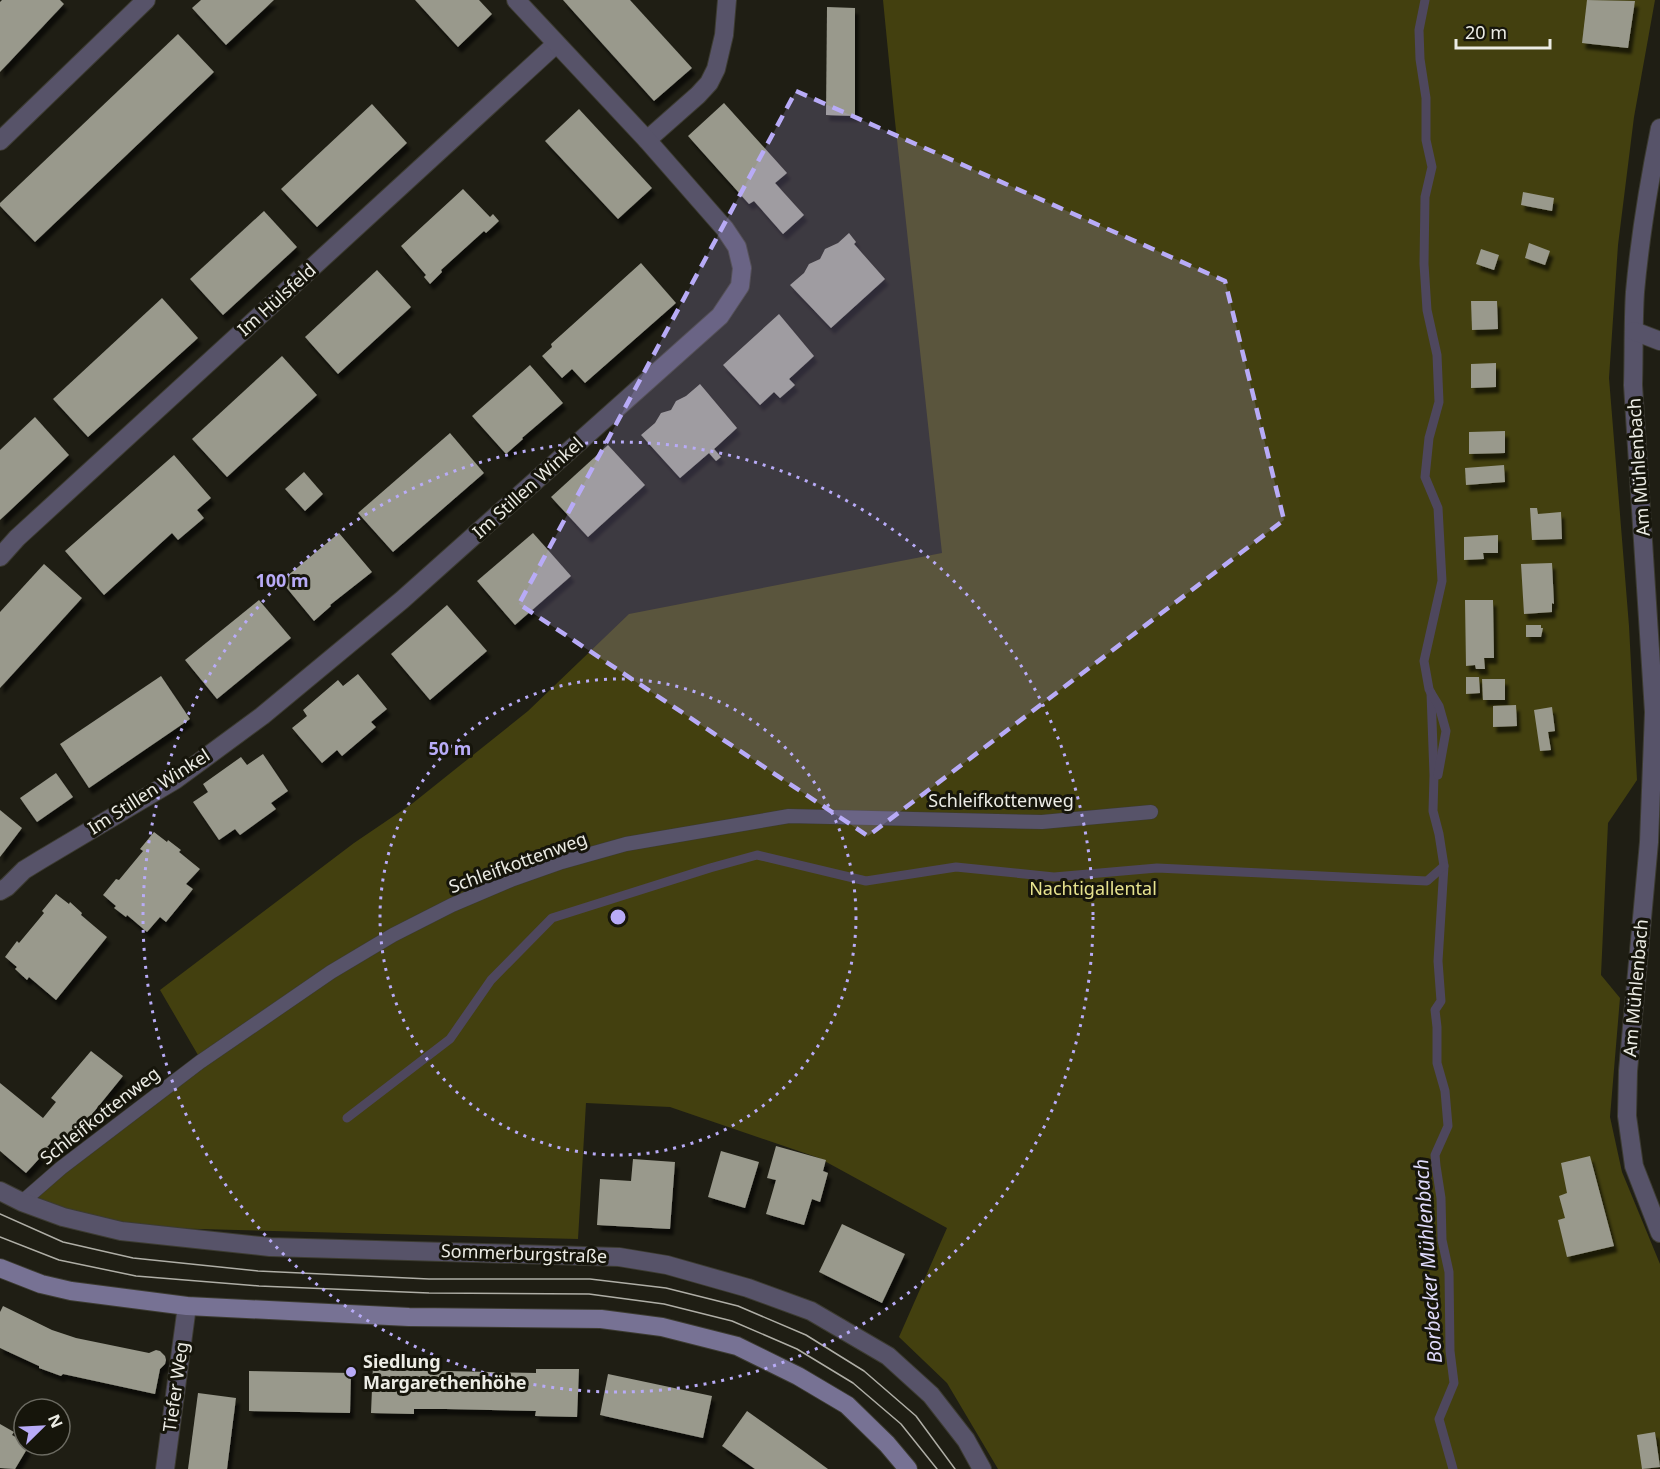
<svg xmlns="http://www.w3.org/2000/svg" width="1660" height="1469" font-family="'Noto Sans',sans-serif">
	<defs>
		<filter id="shadow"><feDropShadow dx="3.5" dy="6" stdDeviation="1.5" flood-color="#0009"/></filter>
	</defs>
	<rect width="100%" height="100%" fill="#1f1e14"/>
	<path fill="#43400f" d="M 883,0 L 1655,0 L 1634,117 L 1618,245 L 1609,378 L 1629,626 L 1637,780 L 1608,823 L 1601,975 L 1620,998 L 1610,1117 L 1622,1172 L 1660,1264 L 1660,1469 L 998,1469 L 947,1383 L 899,1337 L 947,1228 L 819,1158 L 670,1107 L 586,1103 L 578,1239 L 125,1227 L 31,1199 L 205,1067 L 160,990 L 354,843 L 413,803 L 528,711 L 629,614 L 942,553 L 894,112 Z"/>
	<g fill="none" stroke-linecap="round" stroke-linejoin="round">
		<g stroke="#4e475d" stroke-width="9">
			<path d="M 1425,0 L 1419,30 L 1420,59 L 1426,98 L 1426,140 L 1432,167 L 1425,197 L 1424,264 L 1427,310 L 1437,355 L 1439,402 L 1429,438 L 1425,477 L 1438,508 L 1442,581 L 1424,661 L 1429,689 L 1431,693 L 1434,775 L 1433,811 L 1439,834 L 1444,866 L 1438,961 L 1441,1001 L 1435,1010 L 1437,1027 L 1437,1063 L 1445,1091 L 1448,1126 L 1435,1155 L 1436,1166 L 1441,1198 L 1442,1240 L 1449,1272 L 1450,1351 L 1454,1383 L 1439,1419 L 1453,1469"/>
			<path d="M 1431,693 L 1439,706 L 1446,731 L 1438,775"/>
			<path d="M 347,1118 L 450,1039 L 491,980 L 552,918 L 710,868 L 757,855 L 866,881 L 956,867 L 1054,877 L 1157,868 L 1427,881 L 1444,866"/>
		</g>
	</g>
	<g fill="#99998c" filter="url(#shadow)">
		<path d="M 2,0 L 60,0 L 64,4 L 0,72 L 0,2 Z"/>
		<path d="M 201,0 L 274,0 L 226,45 L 192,8 Z"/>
		<path d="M 415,0 L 479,0 L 492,14 L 458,47 Z"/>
		<path d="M 563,0 L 630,0 L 692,68 L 654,101 Z"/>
		<path d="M 1587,0 L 1635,1 L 1628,48 L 1582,43 Z"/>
		<path d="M 827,7 L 855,8 L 855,116 L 826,115 Z"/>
		<path d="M 178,34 L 214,72 L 35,242 L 0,206 L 0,203 Z"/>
		<path d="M 724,103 L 787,173 L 775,183 L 804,215 L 783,234 L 754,201 L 749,204 L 688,136 Z"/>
		<path d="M 372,104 L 407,143 L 317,227 L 281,189 Z"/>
		<path d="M 579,109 L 652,188 L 618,219 L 545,141 Z"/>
		<path d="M 463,189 L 490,217 L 493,214 L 499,221 L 486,233 L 484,231 L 441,270 L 442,272 L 430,284 L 424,277 L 426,275 L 401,246 Z"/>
		<path d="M 1523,192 L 1554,198 L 1552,211 L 1521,205 Z"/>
		<path d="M 264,211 L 297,247 L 223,315 L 190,279 Z"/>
		<path d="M 849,233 L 856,242 L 854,244 L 885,279 L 831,328 L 790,285 L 804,273 L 809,264 L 820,259 L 825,249 L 838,243 Z"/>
		<path d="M 1529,243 L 1550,251 L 1545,265 L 1525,258 Z"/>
		<path d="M 1481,249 L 1499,255 L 1494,270 L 1476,264 Z"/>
		<path d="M 641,263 L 676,303 L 585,383 L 572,369 L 562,378 L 542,356 L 552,347 L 551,344 Z"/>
		<path d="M 377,270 L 411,307 L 338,374 L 305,337 Z"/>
		<path d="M 162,298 L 198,338 L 88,437 L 53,399 Z"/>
		<path d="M 1471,301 L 1497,301 L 1498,329 L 1472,330 Z"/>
		<path d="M 779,314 L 814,356 L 789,379 L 795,385 L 780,398 L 774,392 L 760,405 L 723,365 Z"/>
		<path d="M 282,356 L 317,395 L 227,477 L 192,439 Z"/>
		<path d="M 1496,363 L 1496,387 L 1471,388 L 1471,364 Z"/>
		<path d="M 530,365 L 563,403 L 522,438 L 523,439 L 506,454 L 472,416 Z"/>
		<path d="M 700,384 L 737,428 L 714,449 L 721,457 L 716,461 L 709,453 L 680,478 L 641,435 L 655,423 L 661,413 L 671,410 L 676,401 L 686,396 Z"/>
		<path d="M 35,417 L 69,455 L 0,520 L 0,450 Z"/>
		<path d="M 1505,431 L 1505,453 L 1469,454 L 1469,432 Z"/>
		<path d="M 450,433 L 484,473 L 393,552 L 358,513 Z"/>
		<path d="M 608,445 L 645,485 L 588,537 L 551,497 Z"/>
		<path d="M 174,455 L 211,498 L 197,510 L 204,518 L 178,540 L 172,533 L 104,595 L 65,551 Z"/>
		<path d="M 1504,465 L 1505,482 L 1466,485 L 1465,468 Z"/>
		<path d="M 304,472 L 323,494 L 305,511 L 285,489 Z"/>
		<path d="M 1530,508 L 1537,508 L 1538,514 L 1561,512 L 1562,539 L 1532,540 Z"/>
		<path d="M 339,533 L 372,572 L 330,605 L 331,606 L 314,621 L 281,581 Z"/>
		<path d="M 533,533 L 571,576 L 515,625 L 477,581 Z"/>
		<path d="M 1498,535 L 1498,553 L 1483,553 L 1484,559 L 1464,560 L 1464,537 Z"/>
		<path d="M 1552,563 L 1554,604 L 1552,603 L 1552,612 L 1524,614 L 1521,564 Z"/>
		<path d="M 44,564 L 82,598 L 0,688 L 0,612 Z"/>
		<path d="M 259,600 L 291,638 L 217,699 L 185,660 Z"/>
		<path d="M 1465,600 L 1493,600 L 1494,658 L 1484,658 L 1485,669 L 1476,669 L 1475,665 L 1466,666 Z"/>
		<path d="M 447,605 L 487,651 L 430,700 L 391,654 Z"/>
		<path d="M 1526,625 L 1541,625 L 1541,628 L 1543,628 L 1541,637 L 1526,637 Z"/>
		<path d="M 358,674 L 387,709 L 371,722 L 376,727 L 342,756 L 337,750 L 322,763 L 292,728 L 307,716 L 303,710 L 338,680 L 343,686 Z"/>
		<path d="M 161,676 L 190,719 L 89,788 L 60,744 Z"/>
		<path d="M 1466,677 L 1479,677 L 1480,693 L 1466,694 Z"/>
		<path d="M 1482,679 L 1505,679 L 1505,700 L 1483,700 Z"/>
		<path d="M 1516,705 L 1517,726 L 1493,727 L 1493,706 Z"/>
		<path d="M 1552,707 L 1555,731 L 1548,732 L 1551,750 L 1540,751 L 1534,710 Z"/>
		<path d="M 263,754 L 288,791 L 271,803 L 276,809 L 240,835 L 235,829 L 219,840 L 193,802 L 208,792 L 203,784 L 241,757 L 247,765 Z"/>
		<path d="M 56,773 L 73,797 L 37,822 L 20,798 Z"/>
		<path d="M 0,810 L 22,828 L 0,857 Z"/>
		<path d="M 154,832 L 167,842 L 168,840 L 181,850 L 179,852 L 200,869 L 186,884 L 193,889 L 166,922 L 160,917 L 147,932 L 127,915 L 126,917 L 114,908 L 116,906 L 103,895 L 116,879 L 119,880 L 143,851 L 140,849 Z"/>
		<path d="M 56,894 L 69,904 L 70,902 L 82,913 L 81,915 L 107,937 L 56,1000 L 29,977 L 27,980 L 15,969 L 17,967 L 5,957 L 17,941 L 19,943 L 44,913 L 42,911 Z"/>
		<path d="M 91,1051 L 123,1076 L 67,1145 L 63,1147 L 54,1139 L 47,1147 L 49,1148 L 26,1173 L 0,1151 L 0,1083 L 43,1118 L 56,1102 L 51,1098 Z"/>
		<path d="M 776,1146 L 826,1160 L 823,1171 L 828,1173 L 820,1202 L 812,1199 L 804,1225 L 766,1214 L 776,1180 L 767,1178 Z"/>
		<path d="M 721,1151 L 759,1162 L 745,1208 L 708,1197 Z"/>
		<path d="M 1590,1156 L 1614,1246 L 1567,1257 L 1558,1220 L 1565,1218 L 1559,1196 L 1567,1193 L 1561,1163 Z"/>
		<path d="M 633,1159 L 675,1162 L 670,1229 L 597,1225 L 600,1179 L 631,1181 Z"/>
		<path d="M 842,1224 L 905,1254 L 882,1303 L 819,1272 Z"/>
		<path d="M 3,1306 L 52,1330 L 76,1338 L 149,1353 L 156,1350 L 160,1351 L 165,1356 L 166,1360 L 165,1364 L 160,1369 L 155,1394 L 63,1374 L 61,1376 L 39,1368 L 39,1366 L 0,1348 L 0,1312 Z"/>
		<path d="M 373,1365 L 415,1365 L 415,1370 L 446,1371 L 536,1373 L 536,1369 L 579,1369 L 577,1417 L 535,1416 L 536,1411 L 446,1409 L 414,1409 L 414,1414 L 371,1413 Z"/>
		<path d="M 249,1371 L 351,1373 L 350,1413 L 249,1411 Z"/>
		<path d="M 608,1374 L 712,1396 L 703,1438 L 600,1415 Z"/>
		<path d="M 198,1393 L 236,1398 L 227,1469 L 188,1469 Z"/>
		<path d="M 747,1411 L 802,1450 L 828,1469 L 755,1469 L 722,1446 Z"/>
		<path d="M 0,1424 L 14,1432 L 12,1435 L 24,1442 L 24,1445 L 26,1445 L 27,1449 L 15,1469 L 0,1468 Z"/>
		<path d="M 1655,1432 L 1660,1467 L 1642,1469 L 1637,1435 Z"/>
	</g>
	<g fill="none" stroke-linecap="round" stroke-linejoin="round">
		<defs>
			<path id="lane" d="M 22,1202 L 61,1168 L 200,1062 L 331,972 L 393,935 L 452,905 L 511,880 L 562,862 L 626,844 L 789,816 L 1042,822 L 1151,812"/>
			<g id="street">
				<path d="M 1660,128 C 1649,182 1640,237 1635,292 C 1633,323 1634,354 1633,385 L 1654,712 L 1649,842 L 1628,1071 L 1627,1116 L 1634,1166 L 1660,1233"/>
				<path d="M 647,140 L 698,95 L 709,83 L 716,69 L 724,35 L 727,0"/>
				<path d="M 0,141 L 146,0"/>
				<path d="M 1634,331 L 1660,341"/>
				<path d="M 0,557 L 17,538 L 556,44"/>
				<path d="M 0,891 L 7,887 L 24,870 L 42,859 L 175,780 L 262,716 L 402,600 L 720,316 L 740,286 L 742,268 L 737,247 L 725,229 L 647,140 L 516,0"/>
				<path d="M 0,1191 L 22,1202 L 63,1217 L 121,1231 L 270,1247 L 619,1257 L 667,1265 L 748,1288 L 811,1311 L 888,1356 L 931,1395 L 966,1440 L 982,1469"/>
				<path d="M 165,1469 L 187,1306"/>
			</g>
			<path id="secondary" d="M 0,1268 L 41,1284 L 71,1291 L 187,1306 L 409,1317 L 601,1319 L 662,1327 L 737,1346 L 798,1376 L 847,1405 L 887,1444 L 908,1469"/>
		</defs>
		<use href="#lane" stroke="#3c3b31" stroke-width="15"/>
		<use href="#street" stroke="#3c3b31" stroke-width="20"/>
		<use href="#secondary" stroke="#3c3b31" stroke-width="20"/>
		<use href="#lane" stroke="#575369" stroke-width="14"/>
		<use href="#street" stroke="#575369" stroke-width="18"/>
		<use href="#secondary" stroke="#777294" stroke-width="18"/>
		<g stroke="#afaea6" stroke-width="1.5">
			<path d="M 0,1214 L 63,1242 L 133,1258 L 258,1271 L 429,1279 L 590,1279 L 666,1288 L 738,1306 L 806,1335 L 864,1371 L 916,1416 L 955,1469"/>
			<path d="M 0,1237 L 59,1260 L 136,1276 L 259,1286 L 429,1293 L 589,1294 L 664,1304 L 732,1321 L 797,1349 L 853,1383 L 901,1424 L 937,1469"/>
		</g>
	</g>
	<path fill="#b8abf7" fill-opacity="0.2" stroke="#b8abf7" stroke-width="4.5" stroke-dasharray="12 8" stroke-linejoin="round" d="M 796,91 L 1225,281 L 1284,520 L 868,836 L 519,604 Z"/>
	<g fill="none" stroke="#b8abf7" stroke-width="3" stroke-dasharray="3 6">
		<circle cx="618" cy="917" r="238"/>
		<circle cx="618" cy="917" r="475"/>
	</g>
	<circle fill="#b8abf7" stroke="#16150b" stroke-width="2" cx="351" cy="1372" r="6"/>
	<g text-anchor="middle" stroke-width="6" stroke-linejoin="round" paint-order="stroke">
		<g font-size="18" fill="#ecece5" stroke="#16150b">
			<text transform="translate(277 300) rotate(-42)" y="6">Im Hülsfeld</text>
			<text transform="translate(1639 467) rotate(-94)" y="6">Am Mühlenbach</text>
			<text transform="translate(528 488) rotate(-42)" y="6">Im Stillen Winkel</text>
			<text transform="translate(149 792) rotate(-33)" y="6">Im Stillen Winkel</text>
			<text x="1001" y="807">Schleifkottenweg</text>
			<text transform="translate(518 863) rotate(-20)" y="6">Schleifkottenweg</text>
			<text transform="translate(1636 988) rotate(-85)" y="6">Am Mühlenbach</text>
			<text transform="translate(100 1116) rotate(-38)" y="6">Schleifkottenweg</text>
			<text transform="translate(524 1254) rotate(2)" y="6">Sommerburgstraße</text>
			<text transform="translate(176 1387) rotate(-82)" y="6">Tiefer Weg</text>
		</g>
		<g font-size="18" fill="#e7e38e" stroke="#16150b">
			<text x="1093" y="895">Nachtigallental</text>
		</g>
		<g font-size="18" font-weight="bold" fill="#ecece5" stroke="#16150b" text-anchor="start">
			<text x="363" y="1368">Siedlung<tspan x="363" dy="21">Margarethenhöhe</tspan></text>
		</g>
		<g font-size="20" font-style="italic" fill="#dfdafa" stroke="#16150b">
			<text transform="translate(1428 1261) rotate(-94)" y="7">Borbecker Mühlenbach</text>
		</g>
	</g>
	<circle cx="618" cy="917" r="9" fill="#b8abf7" stroke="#16150b" stroke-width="3"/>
	<g font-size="18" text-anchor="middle" font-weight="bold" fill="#b8abf7" stroke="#16150b" stroke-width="6" stroke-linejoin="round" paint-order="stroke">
		<text x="282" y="587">100 m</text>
		<text x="450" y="755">50 m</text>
	</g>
	<g transform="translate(42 1427) rotate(66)"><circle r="28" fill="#16150b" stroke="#6c6b62" stroke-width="1.5"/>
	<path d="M0-4.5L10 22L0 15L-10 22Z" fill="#b8abf7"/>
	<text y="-9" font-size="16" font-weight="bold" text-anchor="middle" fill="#ecece5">N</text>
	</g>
	<path d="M1456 39v9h94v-9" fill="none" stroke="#ecece5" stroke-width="3"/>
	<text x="1465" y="39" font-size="18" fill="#ecece5" stroke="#16150b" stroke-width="4.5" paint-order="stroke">20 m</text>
</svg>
